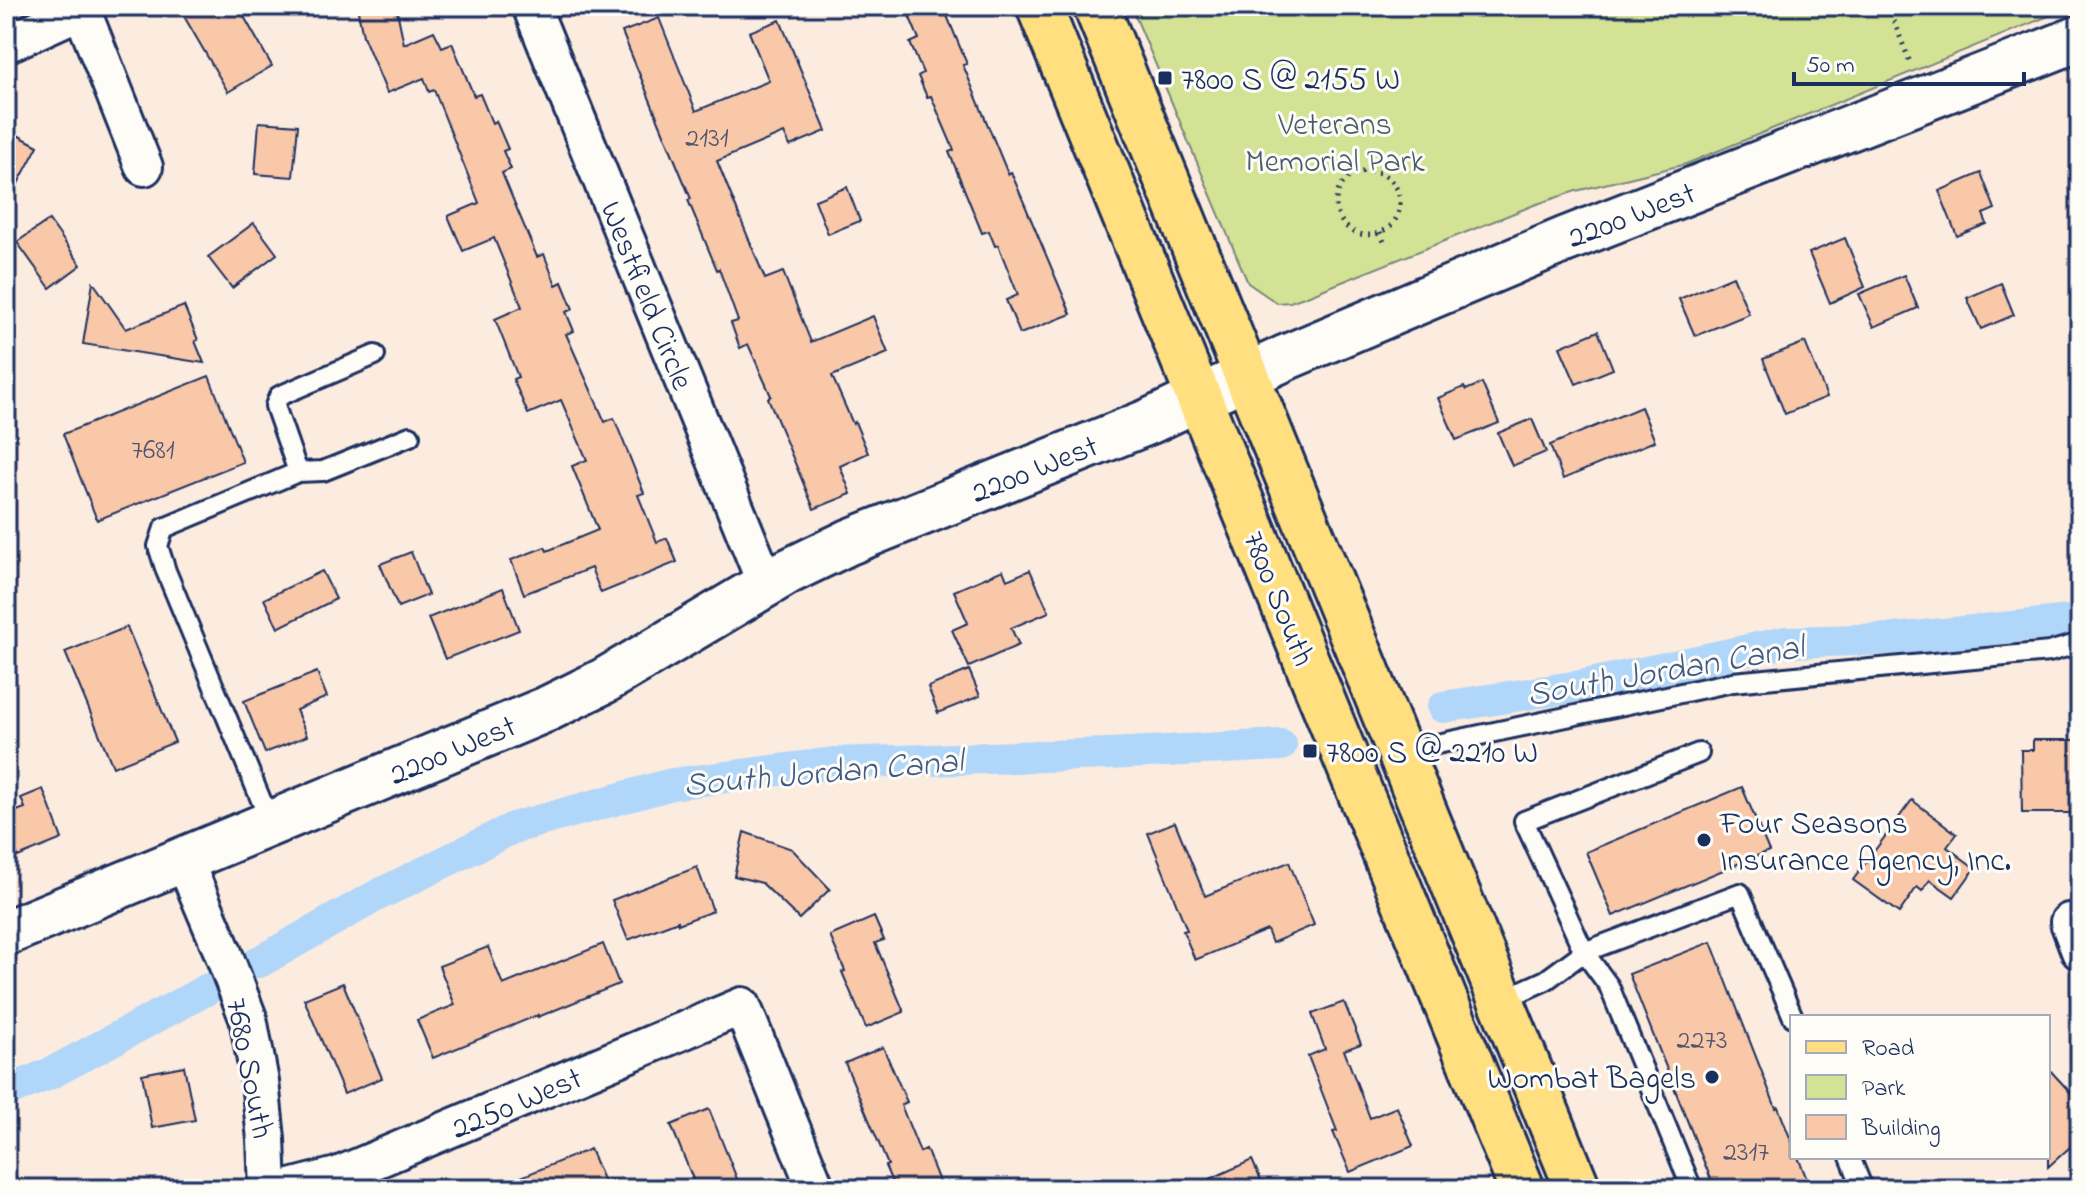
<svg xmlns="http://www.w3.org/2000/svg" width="2086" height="1195" font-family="'Indie Flower',sans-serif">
	<rect width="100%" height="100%" fill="#fcece0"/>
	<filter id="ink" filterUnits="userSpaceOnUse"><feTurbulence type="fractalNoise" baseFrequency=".0125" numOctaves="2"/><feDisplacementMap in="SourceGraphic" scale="16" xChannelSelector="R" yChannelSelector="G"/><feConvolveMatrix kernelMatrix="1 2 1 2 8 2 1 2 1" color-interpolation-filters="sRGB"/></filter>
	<g filter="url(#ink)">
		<path fill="#d4e296" stroke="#78887a" stroke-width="2" d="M 1131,6 L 2073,6 L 1686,164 L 1576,191 L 1534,205 L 1307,296 L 1290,302 L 1277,303 L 1248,283 Z"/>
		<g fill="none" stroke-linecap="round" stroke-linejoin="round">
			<g stroke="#b0d6f9" stroke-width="32">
				<path d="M 1443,707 L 1586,685 L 1786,642 L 1894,639 L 2080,620"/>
				<path d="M 259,962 L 376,896 L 513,828 L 672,784 L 833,763 L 1109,754 L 1281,745"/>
				<path d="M 6,1092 L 51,1073 L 208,989"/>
			</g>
		</g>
		<g fill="#f9c8a9" stroke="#1b2f5e" stroke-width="2">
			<path d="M 178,6 L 238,6 L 272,66 L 228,92 Z"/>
			<path d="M 357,6 L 396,6 L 404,44 L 434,31 L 442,47 L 452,43 L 474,96 L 480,94 L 492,123 L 496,121 L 508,149 L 503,151 L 511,169 L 502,173 L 537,257 L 544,254 L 556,285 L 562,282 L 573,309 L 566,312 L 574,331 L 566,334 L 605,422 L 614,418 L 644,493 L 638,495 L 657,542 L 667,538 L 677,562 L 601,593 L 591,568 L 524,594 L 511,560 L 545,547 L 547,551 L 598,530 L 572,466 L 587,460 L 561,400 L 528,414 L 513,379 L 518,377 L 495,319 L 522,307 L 494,238 L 463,251 L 448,216 L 479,203 L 434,90 L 429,92 L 424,78 L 387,93 L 363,36 Z"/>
			<path d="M 905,6 L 943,6 L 967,64 L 963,65 L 1008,174 L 1011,172 L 1071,314 L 1020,334 L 1006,300 L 1018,295 L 998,245 L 995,246 L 989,231 L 982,233 L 949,152 L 954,150 L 931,96 L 927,97 L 918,76 L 923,73 L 910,43 L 919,39 Z"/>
			<path d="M 659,18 L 696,111 L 769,81 L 749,32 L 780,20 L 826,131 L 790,146 L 784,133 L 717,161 L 765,279 L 783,272 L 811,342 L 873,316 L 888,353 L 832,376 L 853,424 L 855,422 L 868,453 L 840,466 L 851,494 L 814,509 L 768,398 L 771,396 L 748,344 L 740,348 L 731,323 L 738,321 L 719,269 L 717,270 L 688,200 L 691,199 L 622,32 Z"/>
			<path d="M 259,122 L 298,125 L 293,177 L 255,174 Z"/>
			<path d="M 6,129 L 38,146 L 6,206 Z"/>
			<path d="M 1981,173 L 1995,209 L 1983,214 L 1987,224 L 1957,236 L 1939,191 Z"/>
			<path d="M 847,187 L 860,221 L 828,234 L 815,200 Z"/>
			<path d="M 49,220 L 81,265 L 50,288 L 17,242 Z"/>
			<path d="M 254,223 L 277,254 L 232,288 L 208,257 Z"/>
			<path d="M 1845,238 L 1865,287 L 1830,303 L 1809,253 Z"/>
			<path d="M 1904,275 L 1918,308 L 1874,327 L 1859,294 Z"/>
			<path d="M 1733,276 L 1749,314 L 1695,336 L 1679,299 Z"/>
			<path d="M 93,282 L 126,329 L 184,306 L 198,340 L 195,341 L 204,363 L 83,344 Z"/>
			<path d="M 2001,283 L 2014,315 L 1981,329 L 1967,298 Z"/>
			<path d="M 1598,331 L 1613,369 L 1576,384 L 1560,347 Z"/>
			<path d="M 1805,342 L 1827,397 L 1785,414 L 1763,359 Z"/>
			<path d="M 209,376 L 243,462 L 97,520 L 63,434 Z"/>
			<path d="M 1482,383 L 1499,423 L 1456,440 L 1438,398 L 1464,387 L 1466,390 Z"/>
			<path d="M 1641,407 L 1655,441 L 1563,479 L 1550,445 Z"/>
			<path d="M 1532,419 L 1546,452 L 1512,466 L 1498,433 Z"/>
			<path d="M 411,552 L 428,595 L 398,607 L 380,564 Z"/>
			<path d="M 1003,570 L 1007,580 L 1030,570 L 1049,612 L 1011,628 L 1019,645 L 969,667 L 952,630 L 968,623 L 954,591 Z"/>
			<path d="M 322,571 L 336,599 L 278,628 L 264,599 Z"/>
			<path d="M 503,588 L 519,630 L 445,659 L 428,618 Z"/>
			<path d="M 127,627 L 175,742 L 113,767 L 65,652 Z"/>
			<path d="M 969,670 L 980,696 L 938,713 L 928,687 Z"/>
			<path d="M 317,672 L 327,697 L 296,710 L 307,736 L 265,753 L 244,701 Z"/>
			<path d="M 2033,740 L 2080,740 L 2080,804 L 2074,804 L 2074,813 L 2022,813 L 2021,750 L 2033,750 Z"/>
			<path d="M 1742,787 L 1769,851 L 1613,916 L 1586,852 Z"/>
			<path d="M 43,789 L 62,839 L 18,857 L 6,828 L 6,815 L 25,808 L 21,798 Z"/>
			<path d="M 1912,800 L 1957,834 L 1947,847 L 1975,868 L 1954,897 L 1930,880 L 1922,891 L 1917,887 L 1899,913 L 1853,880 Z"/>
			<path d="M 1175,822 L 1205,896 L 1289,862 L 1314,925 L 1272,943 L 1267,930 L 1195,960 L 1183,931 L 1187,930 L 1148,833 Z"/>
			<path d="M 744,832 L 792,849 L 830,889 L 799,919 L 762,883 L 734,876 Z"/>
			<path d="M 697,867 L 713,911 L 678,924 L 678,921 L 628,940 L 612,900 Z"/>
			<path d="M 874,917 L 884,940 L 875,943 L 904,1012 L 866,1028 L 842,972 L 845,971 L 830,936 Z"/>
			<path d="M 1711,942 L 1776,1108 L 1778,1107 L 1792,1143 L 1792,1157 L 1798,1157 L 1811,1189 L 1715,1189 L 1693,1135 L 1629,974 Z"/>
			<path d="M 603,944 L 619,984 L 538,1017 L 538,1015 L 433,1058 L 417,1020 L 455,1005 L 439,966 L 488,947 L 503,985 Z"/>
			<path d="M 343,983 L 382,1078 L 344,1094 L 304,999 Z"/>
			<path d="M 1344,1002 L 1361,1044 L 1344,1050 L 1370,1118 L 1397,1107 L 1413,1146 L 1350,1172 L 1333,1132 L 1337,1131 L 1308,1056 L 1325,1049 L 1312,1014 Z"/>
			<path d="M 883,1047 L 907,1102 L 901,1105 L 920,1152 L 926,1149 L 942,1189 L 895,1189 L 885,1166 L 888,1165 L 845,1063 Z"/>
			<path d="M 184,1066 L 195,1120 L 152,1128 L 142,1074 Z"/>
			<path d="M 2048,1068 L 2080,1103 L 2080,1138 L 2048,1167 Z"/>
			<path d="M 709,1109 L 741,1189 L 697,1189 L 671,1125 Z"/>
			<path d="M 590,1149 L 607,1189 L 494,1189 L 494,1188 Z"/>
			<path d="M 1252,1160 L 1265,1189 L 1188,1189 Z"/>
		</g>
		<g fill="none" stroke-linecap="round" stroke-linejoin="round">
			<defs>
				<g id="service">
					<path d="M 298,472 L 275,406 L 279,396 L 375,355"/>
					<path d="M 1399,752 L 1733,682 L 2049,652 L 2080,643"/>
					<path d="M 1699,753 L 1524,821 L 1584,952 L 1740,893 L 1793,1017"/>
					<path d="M 271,824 L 166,571 L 158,546 L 164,528 L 298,472 L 323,471 L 410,436"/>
					<path d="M 1502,1000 L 1546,980 L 1584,952 L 1609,986 L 1692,1189"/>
					<path d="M 1850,1157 L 1863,1189"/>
				</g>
				<g id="minor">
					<path d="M 80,6 L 144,167"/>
					<path d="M 531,6 L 766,584"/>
					<path d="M 6,44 L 81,10"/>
					<path d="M 184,860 L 222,950 L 248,1018 L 260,1082 L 266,1139 L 268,1189"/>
					<path d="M 2069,922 L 2080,951"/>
					<path d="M 287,1189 L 337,1176 L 742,1006 L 816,1189"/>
				</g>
				<path id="tertiary" d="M 6,933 L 547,709 L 604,681 L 787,572 L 849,542 L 1148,422 L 1287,357 L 1564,240 L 2080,38"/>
				<g id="primary">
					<path d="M 1039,6 L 1522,1189"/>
					<path d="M 1096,6 L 1578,1189"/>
				</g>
			</defs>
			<use href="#service" stroke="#1b2f5e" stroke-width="24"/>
			<use href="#minor" stroke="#1b2f5e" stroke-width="42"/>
			<use href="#tertiary" stroke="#1b2f5e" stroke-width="50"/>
			<use href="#primary" stroke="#1b2f5e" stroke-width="50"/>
			<g stroke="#1b2f5e" stroke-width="5" stroke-dasharray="2 6" stroke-linecap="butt">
				<path d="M 1888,6 L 1911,65"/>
				<circle cx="1368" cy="203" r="32"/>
				<path d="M 1380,232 L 1385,244"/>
			</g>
			<use href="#service" stroke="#fdfcf7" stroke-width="18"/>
			<use href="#minor" stroke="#fdfcf7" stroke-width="36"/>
			<use href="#tertiary" stroke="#fdfcf7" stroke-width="44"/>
			<use href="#primary" stroke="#ffdf80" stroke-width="44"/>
		</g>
	</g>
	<g fill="#1b2f5e" stroke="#fdfcf7" stroke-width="3">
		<rect x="1157" y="70" width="16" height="16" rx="4"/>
		<rect x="1302" y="743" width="16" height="16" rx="4"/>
		<circle cx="1704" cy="840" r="8"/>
		<circle cx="1712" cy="1077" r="8"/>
	</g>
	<g text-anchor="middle" stroke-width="6" stroke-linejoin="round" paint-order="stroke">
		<g font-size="28" fill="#525571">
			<text x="707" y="146">2131</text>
			<text x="153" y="458">7681</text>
			<text x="1702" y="1048">2273</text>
			<text x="1746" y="1160">2317</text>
		</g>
		<g font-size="32" fill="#1b2f5e" stroke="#fdfcf7" text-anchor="start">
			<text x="1181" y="89">7800 S @ 2155 W</text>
			<text x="1326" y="762">7800 S @ 2210 W</text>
			<text x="1720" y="833">Four Seasons<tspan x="1720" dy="37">Insurance Agency, Inc.</tspan></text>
			<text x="1696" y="1088" text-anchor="end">Wombat Bagels</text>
		</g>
		<g font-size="32" fill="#495c6c" stroke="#fdfcf7">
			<text x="1335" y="134">Veterans<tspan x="1335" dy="37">Memorial Park</tspan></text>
		</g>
		<g font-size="32" fill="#1b2f5e" stroke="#fdfcf7">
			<text transform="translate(1631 214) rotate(-21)" y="11">2200 West</text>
			<text transform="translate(648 295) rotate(68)" y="11">Westfield Circle</text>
			<text transform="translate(1034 468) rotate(-22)" y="11">2200 West</text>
			<text transform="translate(1280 598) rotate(68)" y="11">7800 South</text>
			<text transform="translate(452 749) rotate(-23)" y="11">2200 West</text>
			<text transform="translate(251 1068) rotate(79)" y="11">7680 South</text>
			<text transform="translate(516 1102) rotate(-23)" y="11">2250 West</text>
		</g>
		<g font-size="34" font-style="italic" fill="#405985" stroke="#fdfcf7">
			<text transform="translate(1665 669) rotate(-10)" y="12">South Jordan Canal</text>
			<text transform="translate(823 771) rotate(-5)" y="12">South Jordan Canal</text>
		</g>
	</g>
	<rect width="2086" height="1195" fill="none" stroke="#fdfcf7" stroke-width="32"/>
	<rect x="16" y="16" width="2054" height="1163" fill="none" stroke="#1b2f5e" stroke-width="3" filter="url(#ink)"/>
	<rect x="1790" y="1015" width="260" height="144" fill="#fdfcf7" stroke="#a3aaba" stroke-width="2"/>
	<rect x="1806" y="1041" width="40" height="12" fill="#ffdf80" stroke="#a3aaba" stroke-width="2"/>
	<text x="1862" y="1055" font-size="24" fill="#1b2f5e">Road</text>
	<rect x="1806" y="1075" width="40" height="24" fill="#d4e296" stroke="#a3aaba" stroke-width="2"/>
	<text x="1862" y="1095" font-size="24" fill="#1b2f5e">Park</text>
	<rect x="1806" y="1115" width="40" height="24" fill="#f9c8a9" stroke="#a3aaba" stroke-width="2"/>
	<text x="1862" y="1135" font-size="24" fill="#1b2f5e">Building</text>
	<path d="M1794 72v12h230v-12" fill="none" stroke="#1b2f5e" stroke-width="4"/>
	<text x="1806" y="72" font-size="24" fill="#1b2f5e" stroke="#fdfcf7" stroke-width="6" paint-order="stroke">50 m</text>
</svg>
